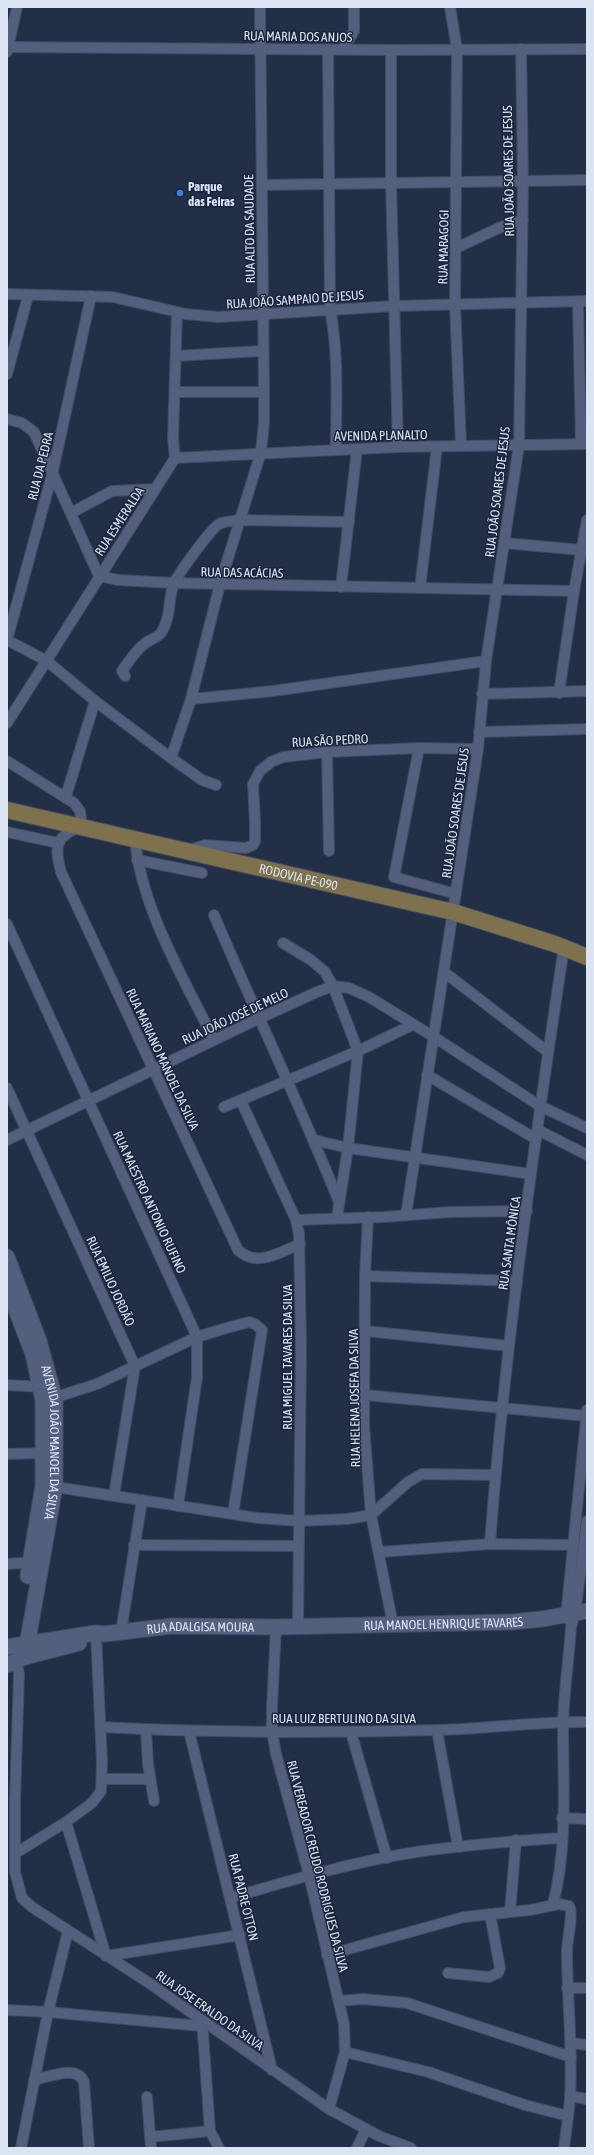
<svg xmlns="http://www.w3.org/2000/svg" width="594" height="2155" font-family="'Asap Condensed',sans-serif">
	<rect width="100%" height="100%" fill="#232e47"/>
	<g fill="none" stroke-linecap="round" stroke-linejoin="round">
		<defs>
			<g id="street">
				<path d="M 450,7 L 457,49 L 455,304 L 461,446"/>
				<path d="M 8,47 L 391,50 L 587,49"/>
				<path d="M 328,49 L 330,309 C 339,355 336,402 336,449"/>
				<path d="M 343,49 L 354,31 L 354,7"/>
				<path d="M 391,50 L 391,183 L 398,447"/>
				<path d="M 7,52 L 17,7"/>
				<path d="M 262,185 L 587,180"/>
				<path d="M 456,248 L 501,227 L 523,220"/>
				<path d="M 7,294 L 113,297 L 186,314 L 218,317 L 394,306 L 587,301"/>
				<path d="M 578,301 L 581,443"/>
				<path d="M 176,356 L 262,351"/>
				<path d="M 7,374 L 28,296"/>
				<path d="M 176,392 L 264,392"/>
				<path d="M 7,419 L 22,423 L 34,432 L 99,576 L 118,580 L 174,583 L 574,591"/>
				<path d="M 175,458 L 398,447 L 587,444"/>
				<path d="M 71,513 L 112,491 L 155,489"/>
				<path d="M 504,543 L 582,550"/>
				<path d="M 341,587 L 357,449"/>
				<path d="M 420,588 L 437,447"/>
				<path d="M 7,640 L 53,471 L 91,296"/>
				<path d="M 7,640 L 47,661 L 95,701 L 171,758 L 202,780 L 216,785"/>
				<path d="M 125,676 L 122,671 C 128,662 135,652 143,645 C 148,640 157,638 161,633 C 171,618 168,602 173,586 C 176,576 211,529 219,524 C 226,521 233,521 240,520 L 349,522"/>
				<path d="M 559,693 L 574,591 L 587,520"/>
				<path d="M 482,694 L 587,691"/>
				<path d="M 191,699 L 273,691 L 486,661"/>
				<path d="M 7,723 L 175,458 L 173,438 L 177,312"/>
				<path d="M 479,732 L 587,729"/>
				<path d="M 419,748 L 394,877 L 456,894"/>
				<path d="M 327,752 L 329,851"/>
				<path d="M 171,758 L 191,699 L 220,584 L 261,452 L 264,423 L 264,392 L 260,7"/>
				<path d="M 7,761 L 74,803 L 80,811 L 82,826 C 55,836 54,846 61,872 L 238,1250 C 257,1268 280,1252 300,1244"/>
				<path d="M 66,796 L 95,701"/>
				<path d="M 7,832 L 58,843"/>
				<path d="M 135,839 C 141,908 184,979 214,1040"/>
				<path d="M 189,850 L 205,845 L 246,848 L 253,845 L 255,841 L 255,821 L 253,784 L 260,771 L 271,762 L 283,757 L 327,752 L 419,748 L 478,749"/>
				<path d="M 137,860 L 202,873"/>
				<path d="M 214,915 C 255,1011 300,1105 339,1202"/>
				<path d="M 7,924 L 197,1337 L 197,1377 L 178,1506"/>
				<path d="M 283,943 L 311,960 L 325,972 L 333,986 L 358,1051 L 348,1148 L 337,1217"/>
				<path d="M 444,972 L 548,1052"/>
				<path d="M 427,1075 L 536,1139"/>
				<path d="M 7,1088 L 135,1366 L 114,1495"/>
				<path d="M 241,1101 L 296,1220 L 299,1234 L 301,1348 L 298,1626"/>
				<path d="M 224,1107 L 358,1051 L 412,1025"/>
				<path d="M 538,1130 L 587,1155"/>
				<path d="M 7,1140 L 258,1019 L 317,992 L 333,986 L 349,988 L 369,997 L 434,1037 L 540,1106 L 587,1128"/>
				<path d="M 314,1140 L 348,1148 L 531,1174"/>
				<path d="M 406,1215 L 478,749 L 486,661 L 519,445 L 523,182 L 521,49"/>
				<path d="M 368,1217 L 365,1276 L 364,1425 L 371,1515 L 393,1625"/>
				<path d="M 296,1220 L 384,1217 L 450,1212 L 527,1211"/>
				<path d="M 365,1276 L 517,1281"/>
				<path d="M 366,1331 L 509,1346"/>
				<path d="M 7,1385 L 45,1387"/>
				<path d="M 365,1395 L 587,1416"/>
				<path d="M 50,1399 L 97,1384 L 197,1337 L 223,1329 L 249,1322 L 255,1324 L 262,1330 L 233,1514"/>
				<path d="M 7,1454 L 43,1453"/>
				<path d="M 49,1486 L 258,1518 L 299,1521 L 347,1519 L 371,1515 L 408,1482 L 422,1474 L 495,1475"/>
				<path d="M 490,1544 C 505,1344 534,1146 564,947"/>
				<path d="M 134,1545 L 298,1546"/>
				<path d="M 380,1552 L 490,1544 L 574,1545"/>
				<path d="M 7,1564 L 35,1562"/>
				<path d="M 568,1619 L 566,1616 L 587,1410"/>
				<path d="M 276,1627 L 272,1707 L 272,1731 L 276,1754 L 309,1875 L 344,2024 L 345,2052 L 329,2109"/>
				<path d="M 121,1632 L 142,1500"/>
				<path d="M 16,1661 L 19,1674 L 15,1799 L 15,1872 L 22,1898 L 32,1907 L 149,1983 L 329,2109 L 379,2136 L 411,2148"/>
				<path d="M 100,1727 C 213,1733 326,1733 439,1730 C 488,1729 538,1721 587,1722"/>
				<path d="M 146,1730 L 148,1764 L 154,1801"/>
				<path d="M 437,1730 L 458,1847"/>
				<path d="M 189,1731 L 272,2070"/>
				<path d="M 351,1732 L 387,1858"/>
				<path d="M 103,1779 L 150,1779"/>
				<path d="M 562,1818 L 587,1819"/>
				<path d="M 66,1822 L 106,1956 L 240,1935"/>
				<path d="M 16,1853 L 66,1822 L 92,1803 L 101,1791 L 102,1762 L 96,1633"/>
				<path d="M 230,1898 C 291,1880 353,1862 416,1852 C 465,1845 513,1841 562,1838"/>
				<path d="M 553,1904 C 568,1847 563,1782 563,1723 C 564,1691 569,1659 571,1627 L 575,1614 L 587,1521"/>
				<path d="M 510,1912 L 516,1840"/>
				<path d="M 327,1955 L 464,1917 L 530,1910 L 559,1904 L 569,1906 C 574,1912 567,1940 567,1951 C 567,1999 573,2048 570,2097 C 569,2114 566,2131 564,2148"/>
				<path d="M 448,1973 L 489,1977 L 498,1973 L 500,1968 L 490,1914"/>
				<path d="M 567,1988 L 587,1988"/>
				<path d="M 339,2001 L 363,1999 L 407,2003 L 571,2057"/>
				<path d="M 7,2010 L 48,2012 L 201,2026"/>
				<path d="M 202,2020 L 210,2131 L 219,2148"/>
				<path d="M 571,2043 L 587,2045"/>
				<path d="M 345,2052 L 428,2072 L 525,2105 L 568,2116"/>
				<path d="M 34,2080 C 49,2077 77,2064 84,2082 L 89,2148"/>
				<path d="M 570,2096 L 587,2099"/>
				<path d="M 147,2097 L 151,2148"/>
				<path d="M 150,2137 L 210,2131"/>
				<path d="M 21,2148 L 48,2012 L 68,1931"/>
				<path d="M 357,2148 L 366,2129"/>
			</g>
			<g id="secondary">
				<path id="s1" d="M 7,1257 L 39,1341 L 55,1399 L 55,1486 L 25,1657"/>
				<path d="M 7,1286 L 33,1354 L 43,1400 L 43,1486 L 28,1576"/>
				<path id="s2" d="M 7,1647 L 96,1633 L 104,1634 L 172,1626 L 276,1627 L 512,1622 L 542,1619 L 587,1611"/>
				<path d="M 7,1665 L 25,1657 L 79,1643"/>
			</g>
			<g id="primary">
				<path id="s3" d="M 7,810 L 453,912 L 555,944 L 587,957"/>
			</g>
		</defs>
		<use href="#street" stroke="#424b60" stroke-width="12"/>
		<use href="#secondary" stroke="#424b60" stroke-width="17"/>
		<use href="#primary" stroke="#424b60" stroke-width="18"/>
		<use href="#street" stroke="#535f7c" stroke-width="10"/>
		<use href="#secondary" stroke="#535f7c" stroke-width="15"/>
		<use href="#primary" stroke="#7d724d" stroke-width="16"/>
	</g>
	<circle fill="#3f7fe0" stroke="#1a243c" stroke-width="1.5" cx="180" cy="193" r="4"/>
	<g text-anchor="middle" stroke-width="3" stroke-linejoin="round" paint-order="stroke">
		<g font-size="13" fill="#dce4f4" stroke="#1a243c">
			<text transform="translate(298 36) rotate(1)" y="5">RUA MARIA DOS ANJOS</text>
			<text transform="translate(508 171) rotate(-91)" y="5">RUA JOÃO SOARES DE JESUS</text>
			<text transform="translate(249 229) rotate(-91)" y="5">RUA ALTO DA SAUDADE</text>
			<text transform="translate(443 247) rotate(-89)" y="5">RUA MARAGOGI</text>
			<text transform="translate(295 299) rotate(-4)" y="5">RUA JOÃO SAMPAIO DE JESUS</text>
			<text transform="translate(381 435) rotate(-1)" y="5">AVENIDA PLANALTO</text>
			<text transform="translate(40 466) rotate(-76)" y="5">RUA DA PEDRA</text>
			<text transform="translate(497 492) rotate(-83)" y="5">RUA JOÃO SOARES DE JESUS</text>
			<text transform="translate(119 521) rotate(-57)" y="5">RUA ESMERALDA</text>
			<text transform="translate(242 572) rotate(1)" y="5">RUA DAS ACÁCIAS</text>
			<text transform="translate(330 740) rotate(-3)" y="5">RUA SÃO PEDRO</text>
			<text transform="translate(455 813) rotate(-82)" y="5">RUA JOÃO SOARES DE JESUS</text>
			<text dy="5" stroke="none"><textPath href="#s3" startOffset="299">RODOVIA PE-090</textPath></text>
			<text transform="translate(235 1016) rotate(-25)" y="5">RUA JOÃO JOSÉ DE MELO</text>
			<text transform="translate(163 1059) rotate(65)" y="5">RUA MARIANO MANOEL DA SILVA</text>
			<text transform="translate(150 1202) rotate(65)" y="5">RUA MAESTRO ANTONIO RUFINO</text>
			<text transform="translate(509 1243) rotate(-82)" y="5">RUA SANTA MÔNICA</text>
			<text transform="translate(111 1281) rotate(65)" y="5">RUA EMILIO JORDÃO</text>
			<text transform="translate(287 1357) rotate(-90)" y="5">RUA MIGUEL TAVARES DA SILVA</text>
			<text transform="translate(354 1398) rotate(-91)" y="5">RUA HELENA JOSEFA DA SILVA</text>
			<text dy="5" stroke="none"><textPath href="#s1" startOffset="193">AVENIDA JOÃO MANOEL DA SILVA</textPath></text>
			<text dy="5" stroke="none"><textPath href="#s2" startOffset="438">RUA MANOEL HENRIQUE TAVARES</textPath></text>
			<text dy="5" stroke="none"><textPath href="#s2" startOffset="195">RUA ADALGISA MOURA</textPath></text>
			<text x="344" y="1723">RUA LUIZ BERTULINO DA SILVA</text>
			<text transform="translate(318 1866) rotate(76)" y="5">RUA VEREADOR CREUDO RODRIGUES DA SILVA</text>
			<text transform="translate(244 1897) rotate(76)" y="5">RUA PADRE OTTON</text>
			<text transform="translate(210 2010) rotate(35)" y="5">RUA JOSE ERALDO DA SILVA</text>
		</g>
		<g font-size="13" font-weight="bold" fill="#dce4f4" stroke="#1a243c" text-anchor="start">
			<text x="188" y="191">Parque<tspan x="188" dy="15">das Feiras</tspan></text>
		</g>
	</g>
	<rect width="594" height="2155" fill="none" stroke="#dce4f4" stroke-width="16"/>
</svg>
